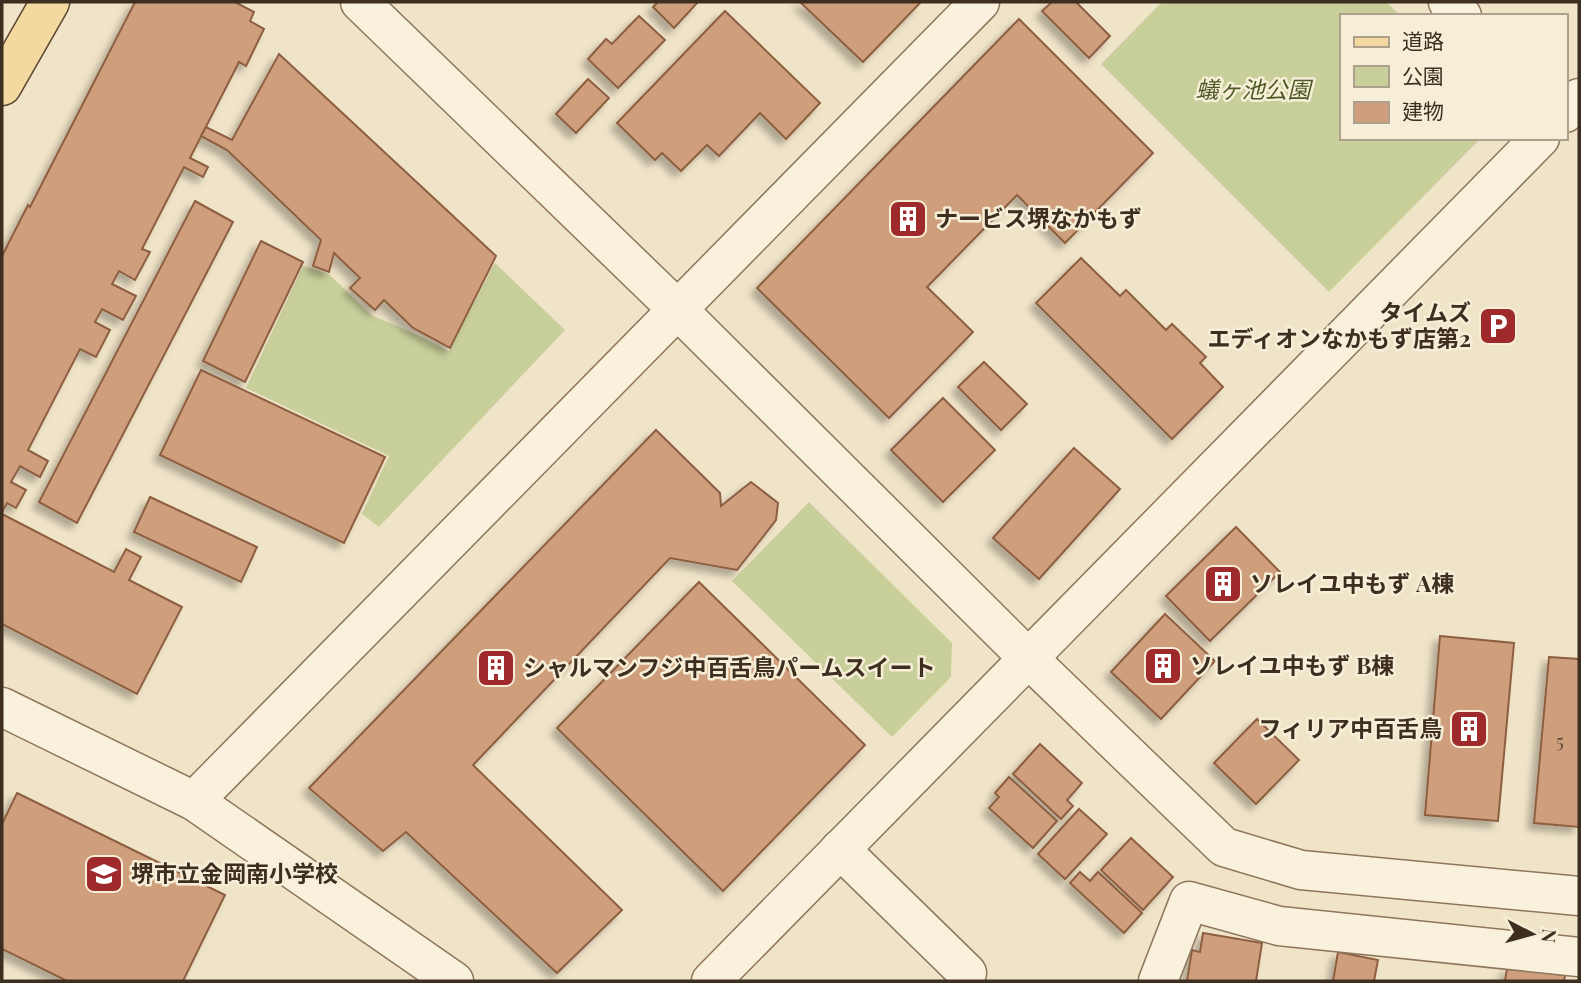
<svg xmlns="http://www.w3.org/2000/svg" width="1581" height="983" font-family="'Playfair Display','Noto Sans JP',serif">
	<defs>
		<filter id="shadow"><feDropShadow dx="-6" dy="6" stdDeviation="3.5" flood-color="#0004"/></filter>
	</defs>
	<rect width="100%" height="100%" fill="#f0e4c8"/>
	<g fill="#c9cf9b">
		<path d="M 1162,2 L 1386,2 L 1401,16 L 1341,16 L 1341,138 L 1481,138 L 1329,292 L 1101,64 Z"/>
		<path d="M 495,263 L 565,330 L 379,527 L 362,514 L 389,456 L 246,388 L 303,266 L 329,274 L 371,315 L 411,332 L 449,351 Z"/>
		<path d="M 809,502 L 952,643 L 951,677 L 892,737 L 732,581 Z"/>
	</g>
	<g fill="#cf9f7d" stroke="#8d5f41" stroke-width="2" filter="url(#shadow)">
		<path d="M 135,2 L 235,2 L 254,12 L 250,21 L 264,29 L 246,66 L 239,62 L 190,158 L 208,167 L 203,177 L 184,167 L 142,249 L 150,252 L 135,280 L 119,271 L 112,284 L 136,296 L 123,320 L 102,309 L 95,322 L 110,330 L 96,357 L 80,349 L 28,450 L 48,461 L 40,477 L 20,466 L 11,482 L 26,490 L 16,508 L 7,503 L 2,512 L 2,256 L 28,205 L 30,207 Z"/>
		<path d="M 658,2 L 698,2 L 674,28 L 653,7 Z"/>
		<path d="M 800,2 L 921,2 L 863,62 Z"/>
		<path d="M 1052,2 L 1076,2 L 1110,36 L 1089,58 L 1042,11 Z"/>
		<path d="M 725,11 L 820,103 L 786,139 L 760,113 L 719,156 L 707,145 L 681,171 L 662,153 L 655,160 L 617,123 Z"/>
		<path d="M 639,16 L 665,40 L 618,88 L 588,59 L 606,39 L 612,44 Z"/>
		<path d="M 1019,19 L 1153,153 L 1065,243 L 1017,195 L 927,287 L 973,332 L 889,418 L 757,288 Z"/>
		<path d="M 279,54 L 496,256 L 450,348 L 413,328 L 384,300 L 375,310 L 350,288 L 360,278 L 334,253 L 329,272 L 313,266 L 321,240 L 227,150 L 201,136 L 206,127 L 232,140 Z"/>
		<path d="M 588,79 L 609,98 L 576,133 L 556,114 Z"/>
		<path d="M 195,201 L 233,222 L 77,523 L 39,502 Z"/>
		<path d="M 261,241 L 303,262 L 245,382 L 203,361 Z"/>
		<path d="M 1081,258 L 1120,296 L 1126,290 L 1166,330 L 1172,324 L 1206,357 L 1200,363 L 1223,387 L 1172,439 L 1036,303 Z"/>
		<path d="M 984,362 L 1027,404 L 1001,430 L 958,387 Z"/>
		<path d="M 201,370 L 385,457 L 344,543 L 160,455 Z"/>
		<path d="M 943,398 L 995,450 L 943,502 L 891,450 Z"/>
		<path d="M 656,430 L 720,493 L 721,506 L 751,482 L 778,503 L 776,520 L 737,570 L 670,558 L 473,765 L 622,910 L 557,973 L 406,832 L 383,851 L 309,788 Z"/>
		<path d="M 1074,448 L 1120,489 L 1039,579 L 993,538 Z"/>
		<path d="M 150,497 L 257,547 L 241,582 L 134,532 Z"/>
		<path d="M 2,514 L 114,572 L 126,549 L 141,557 L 129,580 L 182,607 L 137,694 L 2,624 Z"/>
		<path d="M 1236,527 L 1280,572 L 1210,641 L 1166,596 Z"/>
		<path d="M 699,582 L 865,745 L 723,891 L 557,728 Z"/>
		<path d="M 1165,614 L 1215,661 L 1161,719 L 1111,672 Z"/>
		<path d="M 1440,636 L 1514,643 L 1498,821 L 1425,815 Z"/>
		<path d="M 1549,657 L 1579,659 L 1579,827 L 1534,823 Z"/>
		<path d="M 1257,719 L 1299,760 L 1256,804 L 1214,763 Z"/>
		<path d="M 1040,744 L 1082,783 L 1067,800 L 1073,806 L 1061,819 L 1013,774 Z"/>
		<path d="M 1009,777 L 1057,821 L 1033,848 L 989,808 L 999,797 L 995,793 Z"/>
		<path d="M 17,793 L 225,895 L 183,981 L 67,981 L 2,949 L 2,824 Z"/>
		<path d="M 1079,809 L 1107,834 L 1065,879 L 1038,854 Z"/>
		<path d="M 1131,838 L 1173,877 L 1143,910 L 1101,870 Z"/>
		<path d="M 1080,872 L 1090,881 L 1098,872 L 1142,913 L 1124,933 L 1070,883 Z"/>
		<path d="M 1203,933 L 1262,943 L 1256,981 L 1187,981 L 1192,950 L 1200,952 Z"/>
		<path d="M 1338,952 L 1378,960 L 1374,981 L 1333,981 Z"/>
		<path d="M 1507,968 L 1565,975 L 1564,981 L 1505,981 Z"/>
	</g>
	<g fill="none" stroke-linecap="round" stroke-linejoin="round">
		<defs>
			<g id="minor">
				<path d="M 360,2 L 677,309 L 1028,658 L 1224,847 L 1301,870 L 1579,896"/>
				<path d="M 1448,2 L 1462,16"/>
				<path d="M 1565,113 L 1579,98"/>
				<path d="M 2,707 L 194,801 L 454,981"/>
				<path d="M 194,801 L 980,2"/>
				<path d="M 840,849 L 967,973"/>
				<path d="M 711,981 L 1540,138"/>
				<path d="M 1158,981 L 1189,901 L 1279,926 L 1579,957"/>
			</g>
			<path id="major" d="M 2,86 L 50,2"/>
		</defs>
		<use href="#minor" stroke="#8d765c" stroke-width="41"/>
		<use href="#major" stroke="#5b4430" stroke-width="41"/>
		<use href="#minor" stroke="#faf1dc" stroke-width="38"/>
		<use href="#major" stroke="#f3d9a0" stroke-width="38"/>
	</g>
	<defs>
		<symbol id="building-square" viewBox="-11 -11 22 22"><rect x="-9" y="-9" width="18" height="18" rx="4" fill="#9e2a2b" stroke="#f7eed8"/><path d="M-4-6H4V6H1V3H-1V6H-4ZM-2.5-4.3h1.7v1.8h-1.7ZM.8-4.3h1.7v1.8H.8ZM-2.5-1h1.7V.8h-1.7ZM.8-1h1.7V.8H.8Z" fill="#fff"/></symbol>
		<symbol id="parking-square" viewBox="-11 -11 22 22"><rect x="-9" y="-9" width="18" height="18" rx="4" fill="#9e2a2b" stroke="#f7eed8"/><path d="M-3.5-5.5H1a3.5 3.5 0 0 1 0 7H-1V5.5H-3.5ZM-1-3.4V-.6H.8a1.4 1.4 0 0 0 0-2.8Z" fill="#fff"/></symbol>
		<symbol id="school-square" viewBox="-11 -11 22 22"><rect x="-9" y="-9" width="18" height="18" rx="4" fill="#9e2a2b" stroke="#f7eed8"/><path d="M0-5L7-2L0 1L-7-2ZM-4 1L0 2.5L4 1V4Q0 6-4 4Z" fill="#fff"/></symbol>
	</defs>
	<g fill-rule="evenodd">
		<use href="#building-square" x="886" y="197" width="44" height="44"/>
		<use href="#parking-square" x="1476" y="304" width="44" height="44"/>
		<use href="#building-square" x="1201" y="562" width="44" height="44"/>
		<use href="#building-square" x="1141" y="644" width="44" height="44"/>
		<use href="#building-square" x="474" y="646" width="44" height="44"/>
		<use href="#building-square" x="1447" y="707" width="44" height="44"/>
		<use href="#school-square" x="82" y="852" width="44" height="44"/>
	</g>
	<g text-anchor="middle" stroke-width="5" stroke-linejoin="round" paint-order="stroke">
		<g font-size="19" fill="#624a37">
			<text x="1560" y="748">5</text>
		</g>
		<g font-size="23" font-style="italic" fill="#4d5a26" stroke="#f7eed8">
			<text x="1253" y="98">蟻ヶ池公園</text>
		</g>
		<g font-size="23" font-weight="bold" fill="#3d2e20" stroke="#f7eed8" text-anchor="start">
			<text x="935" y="227">ナービス堺なかもず</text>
			<text x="1471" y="321" text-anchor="end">タイムズ<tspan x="1471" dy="26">エディオンなかもず店第2</tspan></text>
			<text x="1250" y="592">ソレイユ中もず A棟</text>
			<text x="1190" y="674">ソレイユ中もず B棟</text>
			<text x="523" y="676">シャルマンフジ中百舌鳥パームスイート</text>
			<text x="1442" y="737" text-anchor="end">フィリア中百舌鳥</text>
			<text x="131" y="882">堺市立金岡南小学校</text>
		</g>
	</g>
	<rect width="1581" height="983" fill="none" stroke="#3d2e20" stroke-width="7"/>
	<rect x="1340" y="14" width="228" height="126" fill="#f7eed8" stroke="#ada18e" stroke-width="2"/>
	<rect x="1354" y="37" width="35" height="10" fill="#f3d9a0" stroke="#ada18e" stroke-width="2"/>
	<text x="1402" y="49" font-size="21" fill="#3d2e20">道路</text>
	<rect x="1354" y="66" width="35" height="21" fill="#c9cf9b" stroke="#ada18e" stroke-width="2"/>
	<text x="1402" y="84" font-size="21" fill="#3d2e20">公園</text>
	<rect x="1354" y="102" width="35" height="21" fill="#cf9f7d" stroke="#ada18e" stroke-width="2"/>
	<text x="1402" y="119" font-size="21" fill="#3d2e20">建物</text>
	<g transform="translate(1532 934) rotate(96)" stroke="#f7eed8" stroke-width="5" paint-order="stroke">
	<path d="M0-5L12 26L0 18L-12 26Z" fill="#3d2e20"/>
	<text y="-10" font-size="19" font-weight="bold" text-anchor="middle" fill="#3d2e20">N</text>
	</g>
</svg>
